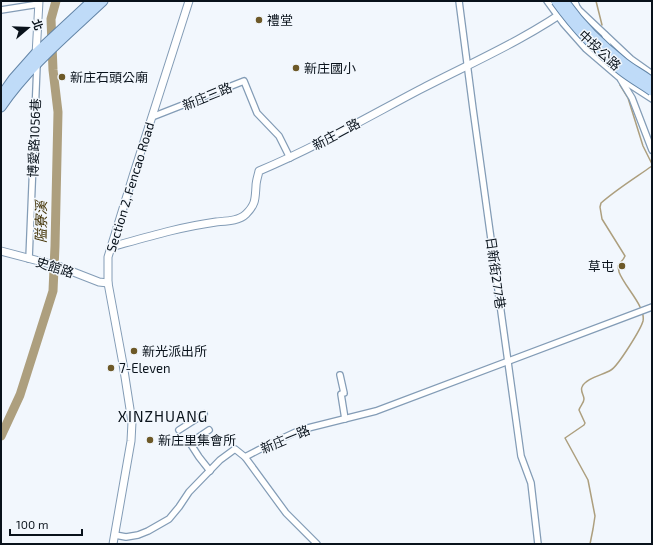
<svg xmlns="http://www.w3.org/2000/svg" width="653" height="545" font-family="'Exo 2','Noto Sans TC',sans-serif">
	<rect width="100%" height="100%" fill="#f2f7fd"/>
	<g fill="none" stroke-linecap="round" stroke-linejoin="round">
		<g stroke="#ad9f7e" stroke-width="1.5">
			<path d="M 596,1 L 602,25"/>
			<path d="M 620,85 L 628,98 L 643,146 L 652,164"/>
			<path d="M 590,544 L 593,529 L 595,516 L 588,480 L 565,438 L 584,425 L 585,423 L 579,410 C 580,406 584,403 584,399 C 584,395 580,391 582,387 C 586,378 603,375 611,370 C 618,366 641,329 643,321 C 646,307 624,286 619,272 C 619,270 618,268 618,266 C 619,263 623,261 625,256 L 602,219 L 600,207 L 601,203 C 617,189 635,178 652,166"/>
		</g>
		<path stroke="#ad9f7e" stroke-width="9" d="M 1,436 L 20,395 L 53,291 L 55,246 L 58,112 L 53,70 L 51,19 L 56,1"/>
		<defs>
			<g id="minor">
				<path d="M 459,1 L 473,109 L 521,456 L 531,483 L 538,544"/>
				<path d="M 547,1 L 563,23 L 586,49 L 621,79 L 652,99"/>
				<path d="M 573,1 L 579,10 L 631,59 L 652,74"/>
				<path d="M 1,10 L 39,4"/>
				<path d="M 605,35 L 609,50"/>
				<path d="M 621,80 L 632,98 L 652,150"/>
				<path d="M 152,117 L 244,81 L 257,113 L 279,136 L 290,158"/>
				<path d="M 29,259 L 37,65"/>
				<path d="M 340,375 L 344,393 L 341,394 L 345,419"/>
				<path d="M 179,430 L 204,414"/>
				<path d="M 209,430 L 190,443 L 199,457 L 210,471"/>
				<path d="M 245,457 L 268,445 L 300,430 L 376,411 L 652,307"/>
				<path d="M 115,535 L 126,537 L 138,535 L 148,531 L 169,519 L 179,507 L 189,492 L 220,460 L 235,449 L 245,457 L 286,513 L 317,544"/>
			</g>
			<g id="tertiary">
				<path d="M 36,55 L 39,1"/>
				<path d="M 111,247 C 147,237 180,227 216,222 C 226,221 239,221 246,214 C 256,204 255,199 256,186 C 256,181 258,176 259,171 C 314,148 366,118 419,90 C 471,63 527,39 575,4"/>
				<path d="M 1,251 L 58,266 L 99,282 L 108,283"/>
				<path d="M 113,544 L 131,441 L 132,422 L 123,364 L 108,283 L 108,257 L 133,176 L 189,1"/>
			</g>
			<g id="primary">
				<path d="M 1,96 L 13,79 L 36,53 L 92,1"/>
				<path d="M 1,107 C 28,67 68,34 103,1"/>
			</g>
		</defs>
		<use href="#minor" stroke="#839cb6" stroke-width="8"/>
		<use href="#tertiary" stroke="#839cb6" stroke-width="9"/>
		<use href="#primary" stroke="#6385a7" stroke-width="11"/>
		<use href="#minor" stroke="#fff" stroke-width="5.5"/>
		<use href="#tertiary" stroke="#fff" stroke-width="7"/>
		<use href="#primary" stroke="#bfdbf8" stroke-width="9"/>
		<defs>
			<g id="primary-bridge">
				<path d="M 556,1 C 574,26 597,51 621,70 C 631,78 642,84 652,91"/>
				<path d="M 564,1 C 580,24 601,45 624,63 C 633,70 643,75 652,82"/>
			</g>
		</defs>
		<use href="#primary-bridge" stroke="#6385a7" stroke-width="11" stroke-linecap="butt"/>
		<use href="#primary-bridge" stroke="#bfdbf8" stroke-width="9"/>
	</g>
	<g fill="#6d5928" stroke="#f2f7fd" stroke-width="1.5">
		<circle cx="259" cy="20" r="4"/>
		<circle cx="296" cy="68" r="4"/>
		<circle cx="62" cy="77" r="4"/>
		<circle cx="622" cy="266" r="4"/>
		<circle cx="134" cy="351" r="4"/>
		<circle cx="111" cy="368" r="4"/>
		<circle cx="150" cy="440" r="4"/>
	</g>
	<g text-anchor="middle" stroke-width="3" stroke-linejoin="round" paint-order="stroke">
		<g font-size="13" fill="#09121b" stroke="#f2f7fd" text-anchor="start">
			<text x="267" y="25">禮堂</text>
			<text x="304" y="73">新庄國小</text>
			<text x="70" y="82">新庄石頭公廟</text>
			<text x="614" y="271" text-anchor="end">草屯</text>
			<text x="142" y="356">新光派出所</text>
			<text x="119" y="373">7-Eleven</text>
			<text x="158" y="445">新庄里集會所</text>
		</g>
		<g font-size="13" fill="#09121b" stroke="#f2f7fd">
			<text transform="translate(600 50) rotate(43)" y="5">中投公路</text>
			<text transform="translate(207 96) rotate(-22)" y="5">新庄三路</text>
			<text transform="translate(336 134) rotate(-28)" y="5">新庄二路</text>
			<text transform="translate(34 138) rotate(-88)" y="5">博愛路1056巷</text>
			<text transform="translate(130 187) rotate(-73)" y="5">Section 2, Fencao Road</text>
			<text transform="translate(55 267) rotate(18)" y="5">史館路</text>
			<text transform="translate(496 273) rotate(82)" y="5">日新街277巷</text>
			<text transform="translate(285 439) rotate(-23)" y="5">新庄一路</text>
		</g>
		<g font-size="14" font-style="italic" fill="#403002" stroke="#f2f7fd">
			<text transform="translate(41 222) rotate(-89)" y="5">隘寮溪</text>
		</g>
		<g font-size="15" letter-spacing="1" fill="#09121b" stroke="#f2f7fd">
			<text x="163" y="422">XINZHUANG</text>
		</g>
	</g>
	<rect width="653" height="545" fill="none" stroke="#09121b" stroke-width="4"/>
	<g transform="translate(28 28) rotate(71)" stroke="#f2f7fd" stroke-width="3" paint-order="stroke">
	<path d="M0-3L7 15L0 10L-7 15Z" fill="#09121b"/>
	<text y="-6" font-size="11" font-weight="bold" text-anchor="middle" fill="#09121b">北</text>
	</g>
	<path d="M10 529v6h72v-6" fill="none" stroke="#09121b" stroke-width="2"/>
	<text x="16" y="529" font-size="12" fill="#09121b" stroke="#f2f7fd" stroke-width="3" paint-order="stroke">100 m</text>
</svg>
